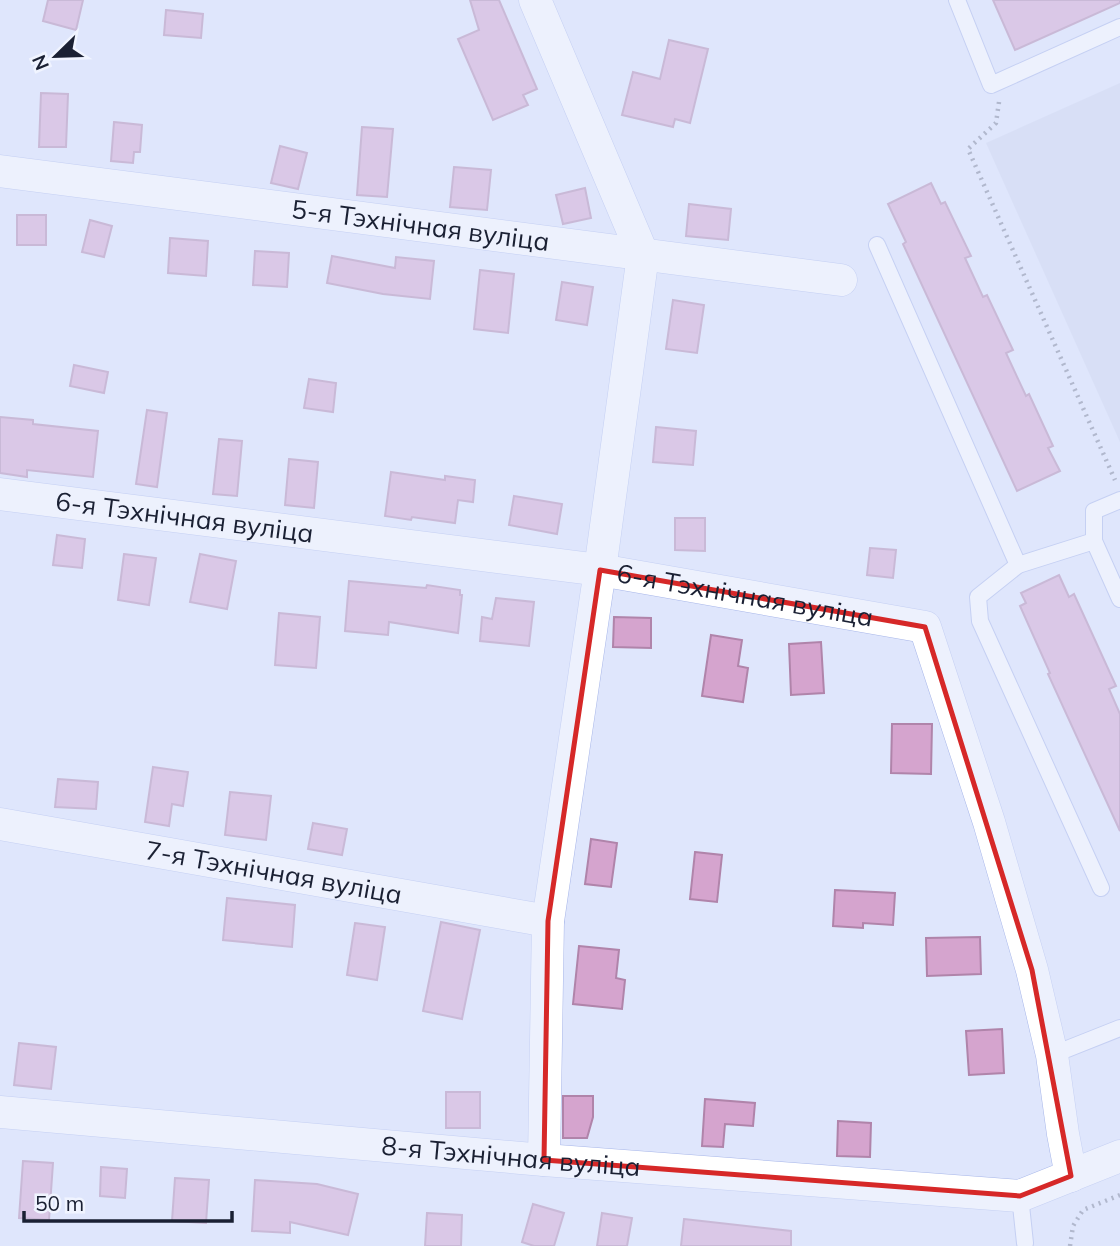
<svg xmlns="http://www.w3.org/2000/svg" width="1120" height="1246" font-family="Mulish,sans-serif">
	<rect width="100%" height="100%" fill="#dfe6fc"/>
	<path fill="#d1d8f0" d="M 1120,83 L 1120,442 L 986,143 Z"/>
	<g fill="#d5a4ce" stroke="#b084aa" stroke-width="2">
		<path d="M 48,0 L 83,0 L 76,30 L 43,21 Z"/>
		<path d="M 470,0 L 499,0 L 537,89 L 523,95 L 528,105 L 493,120 L 458,39 L 479,30 Z"/>
		<path d="M 993,0 L 1120,0 L 1120,3 L 1015,50 Z"/>
		<path d="M 166,10 L 203,14 L 201,38 L 164,35 Z"/>
		<path d="M 669,40 L 708,49 L 690,123 L 675,119 L 673,127 L 622,115 L 633,72 L 660,79 Z"/>
		<path d="M 41,93 L 68,94 L 66,147 L 39,147 Z"/>
		<path d="M 114,122 L 142,125 L 140,152 L 134,152 L 133,163 L 111,161 Z"/>
		<path d="M 362,127 L 393,129 L 387,197 L 357,195 Z"/>
		<path d="M 280,146 L 307,153 L 298,189 L 271,183 Z"/>
		<path d="M 454,167 L 491,170 L 487,210 L 450,207 Z"/>
		<path d="M 931,183 L 941,204 L 945,202 L 971,256 L 965,258 L 983,297 L 987,295 L 1013,350 L 1006,353 L 1026,396 L 1029,394 L 1053,446 L 1048,448 L 1060,471 L 1017,491 L 903,244 L 906,242 L 888,204 Z"/>
		<path d="M 585,188 L 591,218 L 563,224 L 556,195 Z"/>
		<path d="M 689,204 L 731,209 L 728,240 L 686,236 Z"/>
		<rect x="17" y="215" width="29" height="30"/>
		<path d="M 90,220 L 112,226 L 104,257 L 82,252 Z"/>
		<path d="M 170,238 L 208,241 L 206,276 L 168,273 Z"/>
		<path d="M 255,251 L 289,253 L 287,287 L 253,285 Z"/>
		<path d="M 332,256 L 395,268 L 396,257 L 434,261 L 430,299 L 383,294 L 327,283 Z"/>
		<path d="M 480,270 L 514,274 L 508,333 L 474,329 Z"/>
		<path d="M 562,282 L 593,287 L 587,325 L 556,320 Z"/>
		<path d="M 673,300 L 704,305 L 697,353 L 666,349 Z"/>
		<path d="M 74,365 L 108,372 L 104,393 L 70,386 Z"/>
		<path d="M 309,379 L 336,383 L 333,412 L 304,408 Z"/>
		<path d="M 147,410 L 167,413 L 157,487 L 136,484 Z"/>
		<path d="M 0,417 L 33,420 L 33,424 L 98,431 L 93,477 L 27,470 L 27,477 L 0,473 Z"/>
		<path d="M 656,427 L 696,431 L 693,465 L 653,462 Z"/>
		<path d="M 219,439 L 242,441 L 237,496 L 213,494 Z"/>
		<path d="M 289,459 L 318,462 L 314,508 L 285,505 Z"/>
		<path d="M 391,472 L 445,480 L 445,476 L 475,480 L 473,502 L 458,500 L 455,523 L 412,517 L 411,520 L 385,516 Z"/>
		<path d="M 514,496 L 562,504 L 557,534 L 509,525 Z"/>
		<path d="M 675,518 L 705,518 L 705,551 L 675,550 Z"/>
		<path d="M 57,535 L 85,539 L 82,568 L 53,565 Z"/>
		<path d="M 870,548 L 896,550 L 893,578 L 867,575 Z"/>
		<path d="M 124,554 L 156,558 L 149,605 L 118,600 Z"/>
		<path d="M 200,554 L 236,561 L 227,609 L 190,602 Z"/>
		<path d="M 1059,575 L 1069,597 L 1074,594 L 1116,686 L 1109,689 L 1120,714 L 1120,831 L 1048,674 L 1050,673 L 1020,606 L 1026,603 L 1021,593 Z"/>
		<path d="M 349,581 L 426,588 L 427,585 L 460,590 L 460,595 L 462,595 L 458,633 L 389,622 L 388,635 L 345,631 Z"/>
		<path d="M 496,598 L 534,602 L 529,646 L 480,641 L 482,617 L 492,619 Z"/>
		<path d="M 279,613 L 320,617 L 316,668 L 275,665 Z"/>
		<path d="M 614,617 L 651,618 L 651,648 L 613,647 Z"/>
		<path d="M 711,635 L 742,640 L 738,666 L 748,668 L 743,702 L 702,696 Z"/>
		<path d="M 821,642 L 824,693 L 791,695 L 789,644 Z"/>
		<path d="M 892,724 L 932,724 L 931,774 L 891,773 Z"/>
		<path d="M 153,767 L 188,772 L 183,806 L 172,804 L 169,826 L 145,822 Z"/>
		<path d="M 58,779 L 98,782 L 96,809 L 55,807 Z"/>
		<path d="M 230,792 L 271,796 L 266,840 L 225,835 Z"/>
		<path d="M 313,823 L 347,829 L 342,855 L 308,849 Z"/>
		<path d="M 591,839 L 617,843 L 611,887 L 585,884 Z"/>
		<path d="M 695,852 L 722,855 L 717,902 L 690,899 Z"/>
		<path d="M 835,890 L 895,893 L 893,925 L 863,923 L 863,928 L 833,926 Z"/>
		<path d="M 227,898 L 295,905 L 292,947 L 223,940 Z"/>
		<path d="M 441,922 L 480,930 L 462,1019 L 423,1011 Z"/>
		<path d="M 355,923 L 385,927 L 377,980 L 347,975 Z"/>
		<path d="M 980,937 L 981,974 L 927,976 L 926,938 Z"/>
		<path d="M 579,946 L 619,950 L 616,978 L 625,980 L 622,1009 L 573,1004 Z"/>
		<path d="M 1002,1029 L 1004,1073 L 969,1075 L 966,1031 Z"/>
		<path d="M 19,1043 L 56,1047 L 51,1089 L 14,1085 Z"/>
		<rect x="446" y="1092" width="34" height="36"/>
		<path d="M 563,1096 L 593,1096 L 593,1117 L 587,1138 L 563,1138 Z"/>
		<path d="M 705,1099 L 755,1103 L 753,1126 L 725,1124 L 723,1147 L 702,1146 Z"/>
		<path d="M 838,1121 L 871,1123 L 870,1157 L 837,1156 Z"/>
		<path d="M 23,1161 L 53,1163 L 49,1220 L 19,1218 Z"/>
		<path d="M 101,1167 L 127,1169 L 125,1198 L 100,1196 Z"/>
		<path d="M 175,1178 L 209,1180 L 206,1223 L 172,1221 Z"/>
		<path d="M 255,1180 L 317,1184 L 358,1194 L 348,1235 L 290,1222 L 290,1233 L 252,1231 Z"/>
		<path d="M 533,1204 L 564,1213 L 554,1246 L 534,1246 L 522,1242 Z"/>
		<path d="M 427,1213 L 462,1215 L 461,1246 L 425,1246 Z"/>
		<path d="M 602,1213 L 632,1218 L 627,1246 L 597,1246 Z"/>
		<path d="M 684,1219 L 791,1231 L 791,1246 L 681,1246 Z"/>
	</g>
	<g fill="none" stroke-linecap="round" stroke-linejoin="round">
		<defs>
			<g id="lane">
				<path d="M 957,0 L 991,85 L 1120,27"/>
				<path d="M 877,245 L 1018,565 L 1094,541 L 1120,599"/>
				<path d="M 1094,541 L 1094,511 L 1120,500"/>
				<path d="M 1018,565 L 978,597 L 980,621 L 1101,888"/>
				<path d="M 1052,1055 L 1120,1028"/>
				<path d="M 1020,1196 L 1025,1243"/>
			</g>
			<g id="street">
				<path d="M 535,0 L 643,255 L 600,570 L 548,921 L 544,1160"/>
				<path id="s1" d="M 0,171 L 841,280"/>
				<path id="s2" d="M 0,494 L 600,570 L 925,627 L 989,822 L 1032,970 L 1052,1055 L 1063,1134 L 1071,1176"/>
				<path id="s3" d="M 0,824 L 548,921"/>
				<path id="s4" d="M 0,1112 L 544,1160 L 1020,1196 L 1120,1156"/>
			</g>
		</defs>
		<use href="#lane" stroke="#a7b6e9" stroke-width="18"/>
		<use href="#street" stroke="#a7b6e9" stroke-width="33"/>
		<g stroke="#7a8095" stroke-width="4.5" stroke-dasharray="2 5" stroke-linecap="butt">
			<path d="M 999,102 L 996,123 L 968,149 L 1115,480"/>
			<path d="M 1070,1246 L 1073,1226 L 1083,1210 L 1120,1195"/>
		</g>
		<use href="#lane" stroke="#fff" stroke-width="16"/>
		<use href="#street" stroke="#fff" stroke-width="32"/>
	</g>
	<path d="M0 0H1120V1246H0ZM 600,570 L 925,627 L 1032,970 L 1071,1176 L 1020,1196 L 544,1160 L 548,921 Z" fill="#dfe6fc" fill-opacity=".55" fill-rule="evenodd"/>
	<path fill="none" stroke="#d62828" stroke-width="5" stroke-linejoin="round" d="M 600,570 L 925,627 L 1032,970 L 1071,1176 L 1020,1196 L 544,1160 L 548,921 Z"/>
	<g text-anchor="middle" stroke-width="6" stroke-linejoin="round" paint-order="stroke">
		<g font-size="26" fill="#1a2033" stroke="#f0f4ff">
			<text dy="9" stroke="none"><textPath href="#s1" startOffset="424">5-я Тэхнічная вуліца</textPath></text>
			<text dy="9" stroke="none"><textPath href="#s2" startOffset="186">6-я Тэхнічная вуліца</textPath></text>
			<text dy="9" stroke="none"><textPath href="#s2" startOffset="752">6-я Тэхнічная вуліца</textPath></text>
			<text dy="9" stroke="none"><textPath href="#s3" startOffset="278">7-я Тэхнічная вуліца</textPath></text>
			<text dy="9" stroke="none"><textPath href="#s4" startOffset="513">8-я Тэхнічная вуліца</textPath></text>
		</g>
	</g>
	<g transform="translate(56 56) rotate(247)" stroke="#f0f4ff" stroke-width="5" paint-order="stroke">
	<path d="M0-5L12 26L0 18L-12 26Z" fill="#1a2033"/>
	<text y="-10" font-size="19" font-weight="bold" text-anchor="middle" fill="#1a2033">N</text>
	</g>
	<path d="M24 1211v10h208v-10" fill="none" stroke="#1a2033" stroke-width="3.5"/>
	<text x="35" y="1211" font-size="21" fill="#1a2033" stroke="#f0f4ff" stroke-width="5" paint-order="stroke">50 m</text>
</svg>
